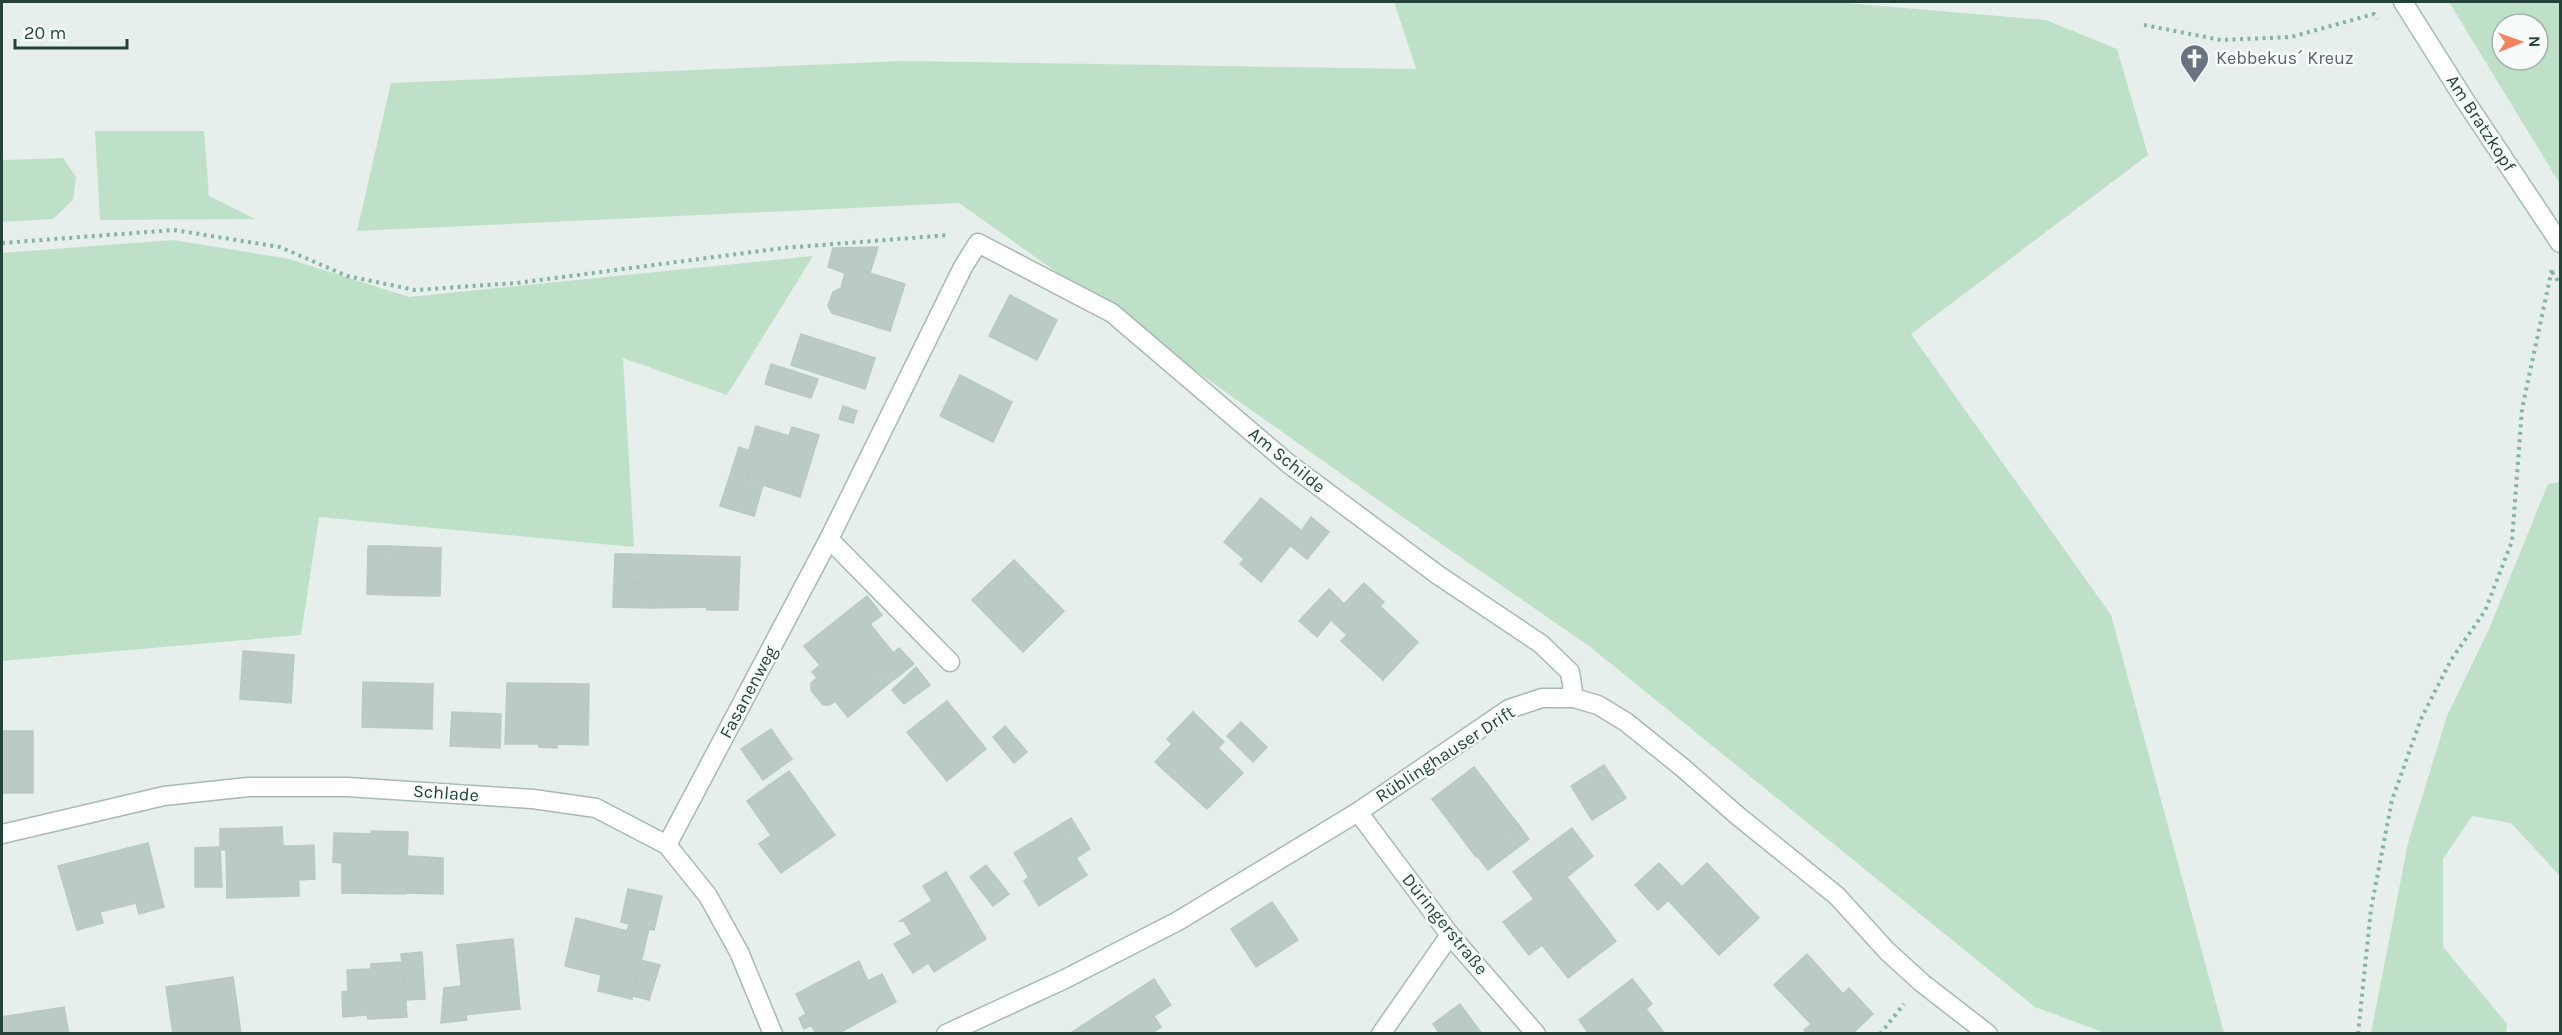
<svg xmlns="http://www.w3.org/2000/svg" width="2562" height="1035" font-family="Karla,sans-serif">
	<rect width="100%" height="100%" fill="#e6efeb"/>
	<g fill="#bfe0c8" fill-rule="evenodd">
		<path d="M 1394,2 L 1834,2 L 2046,20 L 2117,49 L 2148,155 L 1911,334 L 2111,615 L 2224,1033 L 2105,1033 L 2035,1007 L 1589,646 L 1381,502 L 959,203 L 357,231 L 391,83 L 903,61 L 1416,69 Z"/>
		<path d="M 2449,2 L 2560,2 L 2560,184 ZM 2502,24 L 2538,24 L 2538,60 L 2502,60 Z"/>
		<path d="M 95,131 L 204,131 L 209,196 L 255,219 L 100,220 Z"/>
		<path d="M 63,158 L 76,177 L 73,200 L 53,219 L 2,222 L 2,160 Z"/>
		<path d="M 173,240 L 289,259 L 409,297 L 813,256 L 727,395 L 623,358 L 634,547 L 319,517 L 301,635 L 2,661 L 2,253 Z"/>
		<path d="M 2560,482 L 2560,876 L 2511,823 L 2472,816 L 2443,859 L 2443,947 L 2507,1024 L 2506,1033 L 2371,1033 L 2408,843 L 2447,716 L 2489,629 L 2548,484 Z"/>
	</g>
	<g fill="#bbcac4" stroke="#b8c9c2" stroke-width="1.5">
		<path d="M 878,247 L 870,273 L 847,266 L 845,273 L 828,267 L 833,248 Z"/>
		<path d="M 847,266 L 905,284 L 890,331 L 832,313 L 828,306 L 833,292 L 841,288 Z"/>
		<path d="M 1010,295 L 1057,320 L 1037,360 L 989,336 Z"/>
		<path d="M 801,334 L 875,358 L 865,389 L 791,365 Z"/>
		<path d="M 771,364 L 818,379 L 811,398 L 765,384 Z"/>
		<path d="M 960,375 L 1012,402 L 993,442 L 940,416 Z"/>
		<path d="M 843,406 L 857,411 L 853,423 L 839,419 Z"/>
		<path d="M 756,426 L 789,436 L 792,427 L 819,435 L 800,497 L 747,480 L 756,453 L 749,450 Z"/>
		<path d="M 739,447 L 756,453 L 747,480 L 763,485 L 754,516 L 720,506 Z"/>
		<path d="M 1261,498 L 1302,531 L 1261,582 L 1240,564 L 1244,559 L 1224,542 Z"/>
		<path d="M 1311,517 L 1329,532 L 1307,559 L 1291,546 Z"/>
		<path d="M 368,546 L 387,546 L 386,595 L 367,594 Z"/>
		<path d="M 387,546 L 441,548 L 440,596 L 386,595 Z"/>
		<path d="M 615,554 L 629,554 L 629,581 L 645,581 L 651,587 L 650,608 L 613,607 Z"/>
		<path d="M 629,554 L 740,557 L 738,610 L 707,610 L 707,607 L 650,608 L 651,587 L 645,581 L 629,581 Z"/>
		<path d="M 1014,560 L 1064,611 L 1023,652 L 972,600 Z"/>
		<path d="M 1364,583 L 1384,602 L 1380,606 L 1418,642 L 1383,680 L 1341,641 L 1347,635 L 1330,619 Z"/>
		<path d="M 1329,589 L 1344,604 L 1317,637 L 1299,621 Z"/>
		<path d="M 867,596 L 882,615 L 870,624 L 894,654 L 875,669 L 887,685 L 848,717 L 835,701 L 830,705 L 823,705 L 811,690 L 811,683 L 817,678 L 812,672 L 820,665 L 804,646 Z"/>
		<path d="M 899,648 L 914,664 L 887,685 L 875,669 Z"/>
		<path d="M 243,651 L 294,655 L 291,703 L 240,699 Z"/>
		<path d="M 916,667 L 930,685 L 904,704 L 892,690 Z"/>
		<path d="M 363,682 L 433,684 L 432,729 L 362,727 Z"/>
		<path d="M 507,683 L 589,684 L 588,745 L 557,744 L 557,748 L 539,747 L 539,744 L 505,744 Z"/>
		<path d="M 947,701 L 986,749 L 947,781 L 907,732 Z"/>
		<path d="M 452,712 L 501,714 L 500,748 L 450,746 Z"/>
		<path d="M 1193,712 L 1224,742 L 1218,748 L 1243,773 L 1207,809 L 1155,762 L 1172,744 L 1167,739 Z"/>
		<path d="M 1241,722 L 1267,747 L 1253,762 L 1227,736 Z"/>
		<path d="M 1005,726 L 1027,752 L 1014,763 L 993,737 Z"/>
		<path d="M 771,729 L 792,759 L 763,780 L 741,749 Z"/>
		<rect x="2" y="731" width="31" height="62"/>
		<path d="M 1604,765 L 1626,798 L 1592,820 L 1571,786 Z"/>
		<path d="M 1474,767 L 1518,824 L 1476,857 L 1432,799 Z"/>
		<path d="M 789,771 L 835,835 L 781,873 L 759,844 L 771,835 L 747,801 Z"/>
		<path d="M 1071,818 L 1090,849 L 1076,858 L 1057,827 Z"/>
		<path d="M 1518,824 L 1529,839 L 1488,870 L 1477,856 Z"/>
		<path d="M 282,827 L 283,846 L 298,846 L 299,896 L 227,898 L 226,850 L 220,850 L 220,829 Z"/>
		<path d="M 1057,827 L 1087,875 L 1039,906 L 1024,881 L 1029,877 L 1014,853 Z"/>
		<path d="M 1572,828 L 1593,856 L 1567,877 L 1616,941 L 1568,978 L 1542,945 L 1529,955 L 1503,922 L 1534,899 L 1513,872 Z"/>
		<path d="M 371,831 L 408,832 L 406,894 L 342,893 L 342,863 L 333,862 L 334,833 L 371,834 Z"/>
		<path d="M 148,843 L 164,907 L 139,914 L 136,903 L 100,912 L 103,923 L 77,930 L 58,866 Z"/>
		<path d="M 314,845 L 315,879 L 299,880 L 298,846 Z"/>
		<path d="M 220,847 L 222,887 L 195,887 L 195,848 Z"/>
		<path d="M 408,856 L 443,858 L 443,894 L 407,893 Z"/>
		<path d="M 1659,863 L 1682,887 L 1658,910 L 1635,885 Z"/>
		<path d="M 1707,863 L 1759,918 L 1719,955 L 1668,900 Z"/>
		<path d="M 986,865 L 1009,894 L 993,906 L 970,877 Z"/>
		<path d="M 946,872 L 986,939 L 934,972 L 904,921 L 900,921 L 932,901 L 923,886 Z"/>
		<path d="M 628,889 L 662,896 L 654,930 L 649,929 L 632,999 L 598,991 L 601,975 L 565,966 L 576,918 L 627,931 L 629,924 L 621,922 Z"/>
		<path d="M 1272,902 L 1298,940 L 1256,967 L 1231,929 Z"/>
		<path d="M 912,934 L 928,963 L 913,973 L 894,944 Z"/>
		<path d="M 513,939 L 520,1009 L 464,1015 L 457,945 Z"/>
		<path d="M 422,952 L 425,999 L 406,1000 L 401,954 Z"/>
		<path d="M 1807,954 L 1843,994 L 1849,988 L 1873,1014 L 1852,1034 L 1807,1034 L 1804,1030 L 1811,1024 L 1774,985 Z"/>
		<path d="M 641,960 L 660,965 L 649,1000 L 633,996 Z"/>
		<path d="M 859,961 L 868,981 L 882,974 L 896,1002 L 837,1034 L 816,1034 L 811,1025 L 804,1029 L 799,1018 L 806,1014 L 796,994 Z"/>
		<path d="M 403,962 L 407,1017 L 368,1019 L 367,1015 L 343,1017 L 342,992 L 348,991 L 347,970 L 371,969 L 371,964 Z"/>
		<path d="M 233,977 L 241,1034 L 173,1034 L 166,987 Z"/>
		<path d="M 1154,979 L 1171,1005 L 1154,1016 L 1137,990 Z"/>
		<path d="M 1632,979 L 1652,1004 L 1646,1009 L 1665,1034 L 1589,1034 L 1579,1020 Z"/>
		<path d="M 461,986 L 467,1020 L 441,1023 L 444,988 Z"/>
		<path d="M 1137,990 L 1161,1027 L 1151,1034 L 1069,1034 Z"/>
		<path d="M 1460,1004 L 1482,1034 L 1440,1034 L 1433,1024 Z"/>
		<path d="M 64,1007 L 69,1034 L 2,1034 L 2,1017 Z"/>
	</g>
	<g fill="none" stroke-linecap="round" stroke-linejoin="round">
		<defs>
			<g id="street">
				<path d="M 829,539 L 950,662"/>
				<path d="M 1358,812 L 1450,935 L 1536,1034"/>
				<path d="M 2,834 L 164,796 L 248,787 L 347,787 L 533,799 L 596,808 L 667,845 L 708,896 L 739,952 L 773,1034"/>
				<path d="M 667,845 L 829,539 L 963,267 L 978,243 L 1112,313 L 1289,464 L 1438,575 L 1541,644 L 1570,672 L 1574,698"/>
				<path d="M 946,1034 L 1065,979 L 1178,921 L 1358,812 L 1509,709 L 1542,698 L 1574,698 L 1598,705 L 1626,722 L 1683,768 L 1738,816 L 1837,896 L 1887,951 L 1922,983 L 1988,1034"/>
				<path d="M 1381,1034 L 1450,935"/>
			</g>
			<path id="secondary" d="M 2403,2 L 2466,102 L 2560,243"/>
		</defs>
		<use href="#street" stroke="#a8b8b2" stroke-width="21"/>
		<use href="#secondary" stroke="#a4bbb3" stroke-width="21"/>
		<g stroke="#86b3a5" stroke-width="4" stroke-dasharray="3 4.5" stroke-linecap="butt">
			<path d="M 2144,25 L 2221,40 L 2291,37 L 2374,14 L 2377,19"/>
			<path d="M 2,243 L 174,230 L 280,247 L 347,276 L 415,290 L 517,283 L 783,248 L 949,235"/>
			<path d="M 2552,272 L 2560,284"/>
			<path d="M 1880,1034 L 1904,1004"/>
			<path d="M 2358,1034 L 2371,909 L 2392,800 L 2421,719 L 2451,660 L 2485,611 L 2512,541 L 2522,409 L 2552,269"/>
		</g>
		<use href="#street" stroke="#fff" stroke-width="18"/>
		<use href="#secondary" stroke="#fff" stroke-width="18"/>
	</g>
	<defs>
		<symbol id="church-pin" viewBox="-11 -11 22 30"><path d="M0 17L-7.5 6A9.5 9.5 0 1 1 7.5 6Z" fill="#6b7280" stroke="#f7fbf9"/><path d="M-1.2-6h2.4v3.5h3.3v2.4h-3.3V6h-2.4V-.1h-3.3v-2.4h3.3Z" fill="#fff"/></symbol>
	</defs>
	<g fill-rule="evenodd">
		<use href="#church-pin" x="2178" y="42" width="33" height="45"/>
	</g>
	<g text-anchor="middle" stroke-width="5" stroke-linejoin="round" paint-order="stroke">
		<g font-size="18" fill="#5b616d" stroke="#f7fbf9" text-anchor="start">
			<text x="2216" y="64">Kebbekus´ Kreuz</text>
		</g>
		<g font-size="18" fill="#24423a" stroke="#f7fbf9">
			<text transform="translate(2481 123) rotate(57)" y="6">Am Bratzkopf</text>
			<text transform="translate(1287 460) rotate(39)" y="6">Am Schilde</text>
			<text transform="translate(748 692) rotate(-62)" y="6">Fasanenweg</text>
			<text transform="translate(1445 754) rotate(-33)" y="6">Rüblinghauser Drift</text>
			<text transform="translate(446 793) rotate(4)" y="6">Schlade</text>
			<text transform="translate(1445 924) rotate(51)" y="6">Düringerstraße</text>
		</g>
	</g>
	<rect width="2562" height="1035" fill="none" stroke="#24423a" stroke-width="6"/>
	<g transform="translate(2520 42) rotate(89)"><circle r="28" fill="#f7fbf9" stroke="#a3b1ad" stroke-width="1.5"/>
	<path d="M0-4.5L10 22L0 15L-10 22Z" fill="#f4845f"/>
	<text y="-9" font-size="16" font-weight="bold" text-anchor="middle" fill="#24423a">N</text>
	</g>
	<path d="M15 39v9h112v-9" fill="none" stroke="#24423a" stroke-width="3"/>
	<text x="24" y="39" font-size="18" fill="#24423a" stroke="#f7fbf9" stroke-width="4.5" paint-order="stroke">20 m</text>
</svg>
